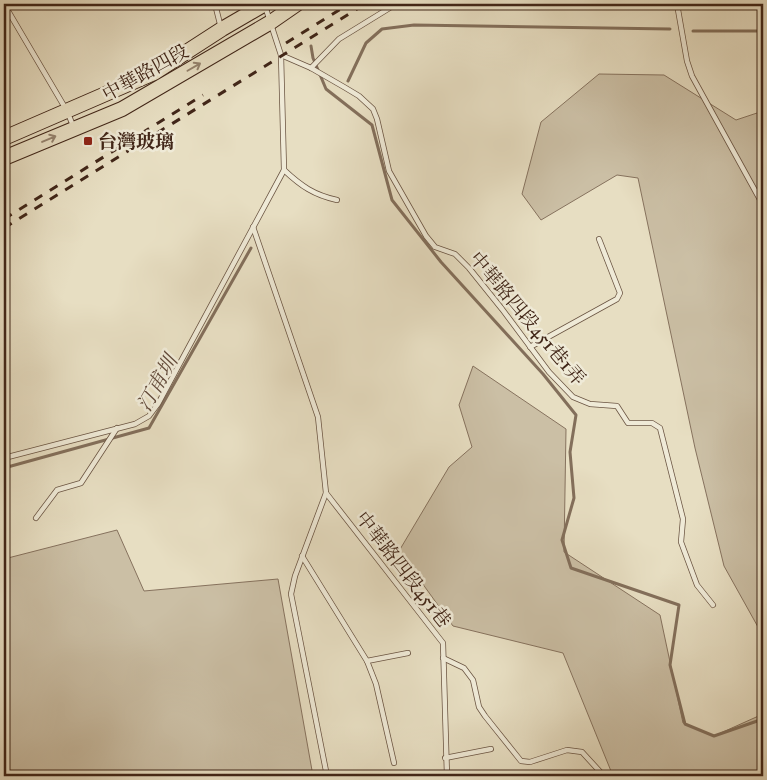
<svg xmlns="http://www.w3.org/2000/svg" width="767" height="780" font-family="'IM FELL Great Primer','Noto Serif TC',serif">
	<rect width="100%" height="100%" fill="#e7dec2"/>
	<filter id="stains"><feTurbulence type="fractalNoise" baseFrequency=".004" numOctaves="4"/><feColorMatrix values="0 0 0 0 .2 0 0 0 0 .09 0 0 0 0 .02 0 0 0 .5 -.17"/></filter>
	<radialGradient id="worn" r=".72"><stop offset=".6" stop-color="#630" stop-opacity="0"/><stop offset="1" stop-color="#630" stop-opacity=".3"/></radialGradient>
	<g fill="#cbbfa5" stroke="#86725e">
		<path d="M 599,74 L 664,75 L 736,120 L 763,111 L 763,636 L 724,566 L 695,448 L 638,178 L 617,175 L 541,220 L 522,194 L 541,122 Z"/>
		<path d="M 473,366 L 566,429 L 564,552 L 660,615 L 683,723 L 714,736 L 763,714 L 763,776 L 613,776 L 563,653 L 453,626 L 399,551 L 449,467 L 472,447 L 459,405 Z"/>
		<path d="M 117,530 L 144,591 L 278,579 L 313,776 L 4,776 L 4,559 Z"/>
	</g>
	<g fill="none" stroke-linecap="round" stroke-linejoin="round">
		<g stroke="#836f5b" stroke-width="3">
			<path d="M 693,31 L 761,31 L 763,27"/>
			<path d="M 311,46 L 313,58 L 326,89 L 372,125 L 392,200 L 441,262 L 543,374 L 576,415 L 570,452 L 574,498 L 562,540 L 571,568 L 679,605 L 670,665 L 685,724 L 714,736 L 763,719"/>
			<path d="M 348,81 L 366,43 L 382,29 L 414,25 L 670,29"/>
			<path d="M 4,468 L 149,428 L 251,248"/>
		</g>
		<defs>
			<g id="lane">
				<path d="M 4,4 L 67,111 L 74,128"/>
				<path d="M 215,4 L 221,28"/>
				<path d="M 677,4 L 687,61 L 692,76 L 763,205"/>
				<path d="M 281,55 L 311,68 L 344,87 L 359,96 L 373,109 L 377,119 L 389,171 L 426,236 L 435,247 L 455,254 L 469,268 L 502,309 L 549,372 L 573,397 L 590,404 L 617,406 L 628,423 L 652,423 L 660,428 L 683,519 L 681,542 L 697,585 L 713,605"/>
				<path d="M 311,68 L 339,39 L 396,4"/>
				<path d="M 284,170 C 301,186 314,195 337,200"/>
				<path d="M 253,227 L 318,417 L 326,493 L 443,643 L 447,776"/>
				<path d="M 530,347 L 617,299 L 620,293 L 599,239"/>
				<path d="M 4,458 L 135,424 L 149,416 L 158,404 L 284,170 L 281,55 L 265,6"/>
				<path d="M 326,493 L 295,576 L 291,594 L 327,776"/>
				<path d="M 36,518 L 57,490 L 81,483 L 117,428"/>
				<path d="M 302,556 L 367,661 L 376,684 L 394,763"/>
				<path d="M 443,658 L 464,668 L 473,680 L 479,707 L 485,716 L 521,761 L 530,762 L 567,750 L 582,752 L 604,776"/>
				<path d="M 367,661 L 408,653"/>
				<path d="M 445,758 L 491,749"/>
			</g>
			<g id="primary">
				<path d="M 4,138 L 154,73 L 222,29 L 265,4"/>
				<path d="M 4,158 L 122,109 L 271,22 L 297,4"/>
			</g>
		</defs>
		<use href="#lane" stroke="#6a5442" stroke-width="6"/>
		<use href="#primary" stroke="#412618" stroke-width="16"/>
		<use href="#lane" stroke="#efead7" stroke-width="4.5"/>
		<use href="#primary" stroke="#e7dec2" stroke-width="14"/>
		<g stroke="#412618" stroke-width="3" stroke-dasharray="9 9" stroke-linecap="butt">
			<path d="M 286,43 L 349,4"/>
			<path d="M 4,219 L 203,95"/>
			<path d="M 4,228 L 365,4"/>
		</g>
	</g>
	<defs><path id="oneway-shaft" d="M-6 0H5M1.5-3L5.5 0L1.5 3" fill="none" stroke-width="1.6" stroke-linecap="round" stroke-linejoin="round" transform="scale(1.25)"/></defs>
	<g stroke="#94826d">
		<use href="#oneway-shaft" transform="translate(194 67) rotate(-30)"/>
		<use href="#oneway-shaft" transform="translate(49 139) rotate(-23)"/>
	</g>
	<rect fill="#8f2418" stroke="#efead7" stroke-width="2" x="83" y="136" width="10" height="10" rx="2.5"/>
	<g text-anchor="middle" stroke-width="5" stroke-linejoin="round" paint-order="stroke">
		<g font-size="19" fill="#412618" stroke="#efead7">
			<text transform="translate(145 72) rotate(-29)" y="7">中華路四段</text>
			<text transform="translate(528 318) rotate(50)" y="7">中華路四段451巷1弄</text>
			<text transform="translate(404 569) rotate(52)" y="7">中華路四段451巷</text>
		</g>
		<g font-size="19" font-weight="bold" fill="#412618" stroke="#efead7" text-anchor="start">
			<text x="98" y="148">台灣玻璃</text>
		</g>
		<g font-size="20" font-style="italic" fill="#624a3a" stroke="#efead7">
			<text transform="translate(157 383) rotate(-61)" y="7">汀甫圳</text>
		</g>
	</g>
	<rect width="767" height="780" fill="none" stroke="#e7dec2" stroke-width="20"/>
	<rect x="5" y="5" width="757" height="770" fill="none" stroke="#412618" stroke-width="2.5"/>
	<rect x="10" y="10" width="747" height="760" fill="none" stroke="#412618"/>
	<rect width="100%" height="100%" filter="url(#stains)"/>
	<rect width="100%" height="100%" fill="url(#worn)"/>
</svg>
